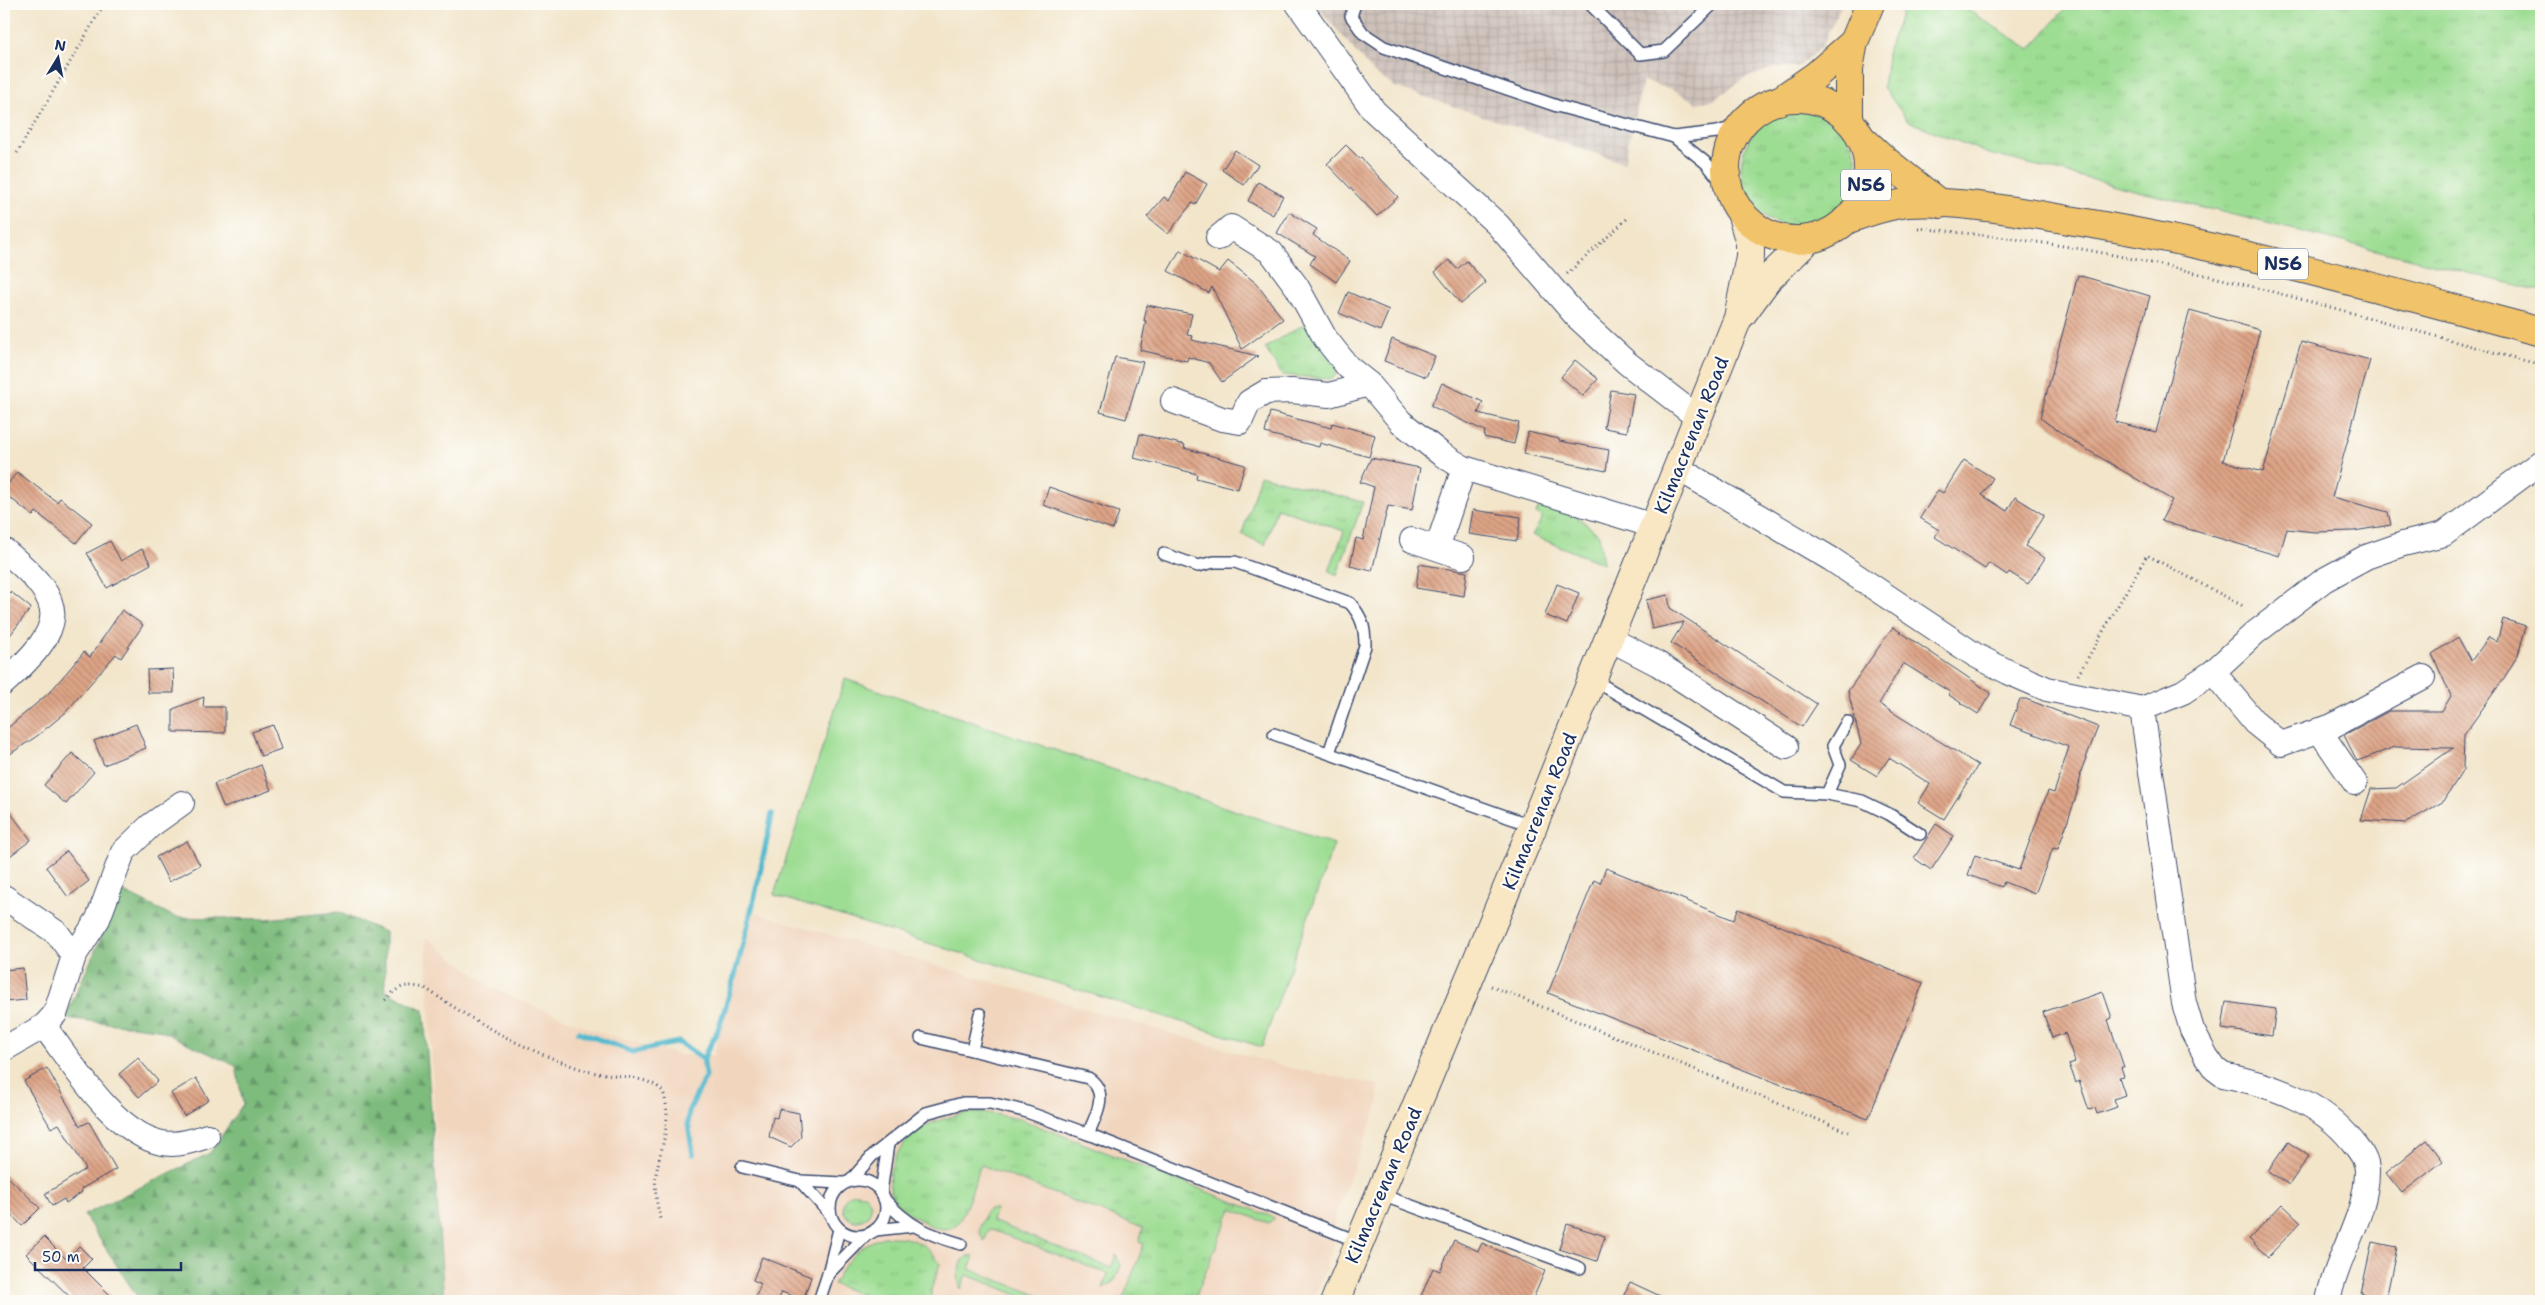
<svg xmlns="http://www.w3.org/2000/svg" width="2545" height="1305" font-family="'Shantell Sans',sans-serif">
	<defs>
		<pattern id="industrial-grid" width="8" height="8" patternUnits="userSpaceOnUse" patternTransform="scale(1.25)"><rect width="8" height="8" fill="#cec1ba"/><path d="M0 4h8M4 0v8" fill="none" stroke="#b0a6a2"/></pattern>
		<pattern id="grass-tufts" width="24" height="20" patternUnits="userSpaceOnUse" patternTransform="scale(1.25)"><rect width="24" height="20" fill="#9ddd93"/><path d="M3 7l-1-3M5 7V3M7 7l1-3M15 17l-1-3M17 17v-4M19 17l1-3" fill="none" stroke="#87be81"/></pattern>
		<pattern id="forest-firs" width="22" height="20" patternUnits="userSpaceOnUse" patternTransform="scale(1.25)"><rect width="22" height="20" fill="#7ebc7d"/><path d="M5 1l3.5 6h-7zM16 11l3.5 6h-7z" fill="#66996a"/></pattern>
		<pattern id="building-back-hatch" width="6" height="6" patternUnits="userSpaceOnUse" patternTransform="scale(1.25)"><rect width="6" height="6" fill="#dea486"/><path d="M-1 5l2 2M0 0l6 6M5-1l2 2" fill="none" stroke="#b38671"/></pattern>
	</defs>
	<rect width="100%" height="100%" fill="#fdfcf7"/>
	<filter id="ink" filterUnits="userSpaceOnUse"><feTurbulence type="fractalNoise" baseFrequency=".02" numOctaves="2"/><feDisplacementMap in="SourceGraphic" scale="10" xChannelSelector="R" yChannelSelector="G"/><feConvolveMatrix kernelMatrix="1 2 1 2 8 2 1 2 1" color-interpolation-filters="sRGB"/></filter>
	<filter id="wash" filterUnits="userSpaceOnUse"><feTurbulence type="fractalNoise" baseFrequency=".0096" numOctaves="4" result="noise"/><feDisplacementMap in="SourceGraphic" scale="20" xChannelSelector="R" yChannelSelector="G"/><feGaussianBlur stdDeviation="1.12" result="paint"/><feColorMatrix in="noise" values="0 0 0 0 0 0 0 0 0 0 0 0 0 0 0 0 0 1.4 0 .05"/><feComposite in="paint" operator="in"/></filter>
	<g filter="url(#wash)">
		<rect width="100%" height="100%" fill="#f2e5ca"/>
		<path fill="#f1d5bd" d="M 748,911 L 1290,1068 L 1378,1085 L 1379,1103 L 1343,1195 L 1335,1219 L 1332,1250 L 1313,1301 L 443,1301 L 426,937 L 497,991 L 601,1033 L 679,1055 L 714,1055 Z"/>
		<path fill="url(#industrial-grid)" d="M 1315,4 L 1842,4 L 1821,48 L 1798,67 L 1777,67 L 1745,78 L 1714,100 L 1697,103 L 1674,90 L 1643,81 L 1624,163 L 1395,87 L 1372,71 Z"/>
		<g fill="url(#grass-tufts)" stroke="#5c8678">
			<path d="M 1905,4 L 1958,4 L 2030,49 L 2069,4 L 2541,4 L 2541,291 L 1989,154 L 1908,121 L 1883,87 L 1888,49 Z"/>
			<circle cx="1799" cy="169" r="58"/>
			<path d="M 1306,323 L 1337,367 L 1336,375 L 1332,379 L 1282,375 L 1265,348 Z"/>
			<path d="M 1260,475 L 1363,502 L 1337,575 L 1329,571 L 1344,531 L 1277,508 L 1265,545 L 1242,534 Z"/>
			<path d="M 1542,502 L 1578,517 L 1599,535 L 1603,564 L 1532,535 L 1543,517 L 1536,513 Z"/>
			<path d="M 965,1113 L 988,1113 L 1020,1119 L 1275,1218 L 1268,1223 L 1231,1209 L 1194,1301 L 1122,1301 L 1144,1244 L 1139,1242 L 1143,1228 L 981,1165 C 975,1178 965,1221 953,1227 C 942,1232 933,1227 924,1222 C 915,1217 902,1211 896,1202 C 879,1176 898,1143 922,1128 C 935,1120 951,1117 965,1113 Z"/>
			<circle cx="857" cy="1207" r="14"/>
			<path d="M 990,1209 L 996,1209 L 992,1221 L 1111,1268 L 1116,1255 L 1121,1266 L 1114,1282 L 1103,1288 L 1108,1274 L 989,1229 L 984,1242 L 979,1230 L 985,1213 Z"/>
			<path d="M 884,1237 C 911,1237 925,1240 940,1264 L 931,1290 L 932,1301 L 878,1301 L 833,1284 C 846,1262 858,1244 884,1237 Z"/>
			<path d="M 968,1256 L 974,1256 L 969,1269 L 1053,1301 L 1033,1301 L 967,1275 L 961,1289 L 957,1277 L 963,1260 Z"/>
		</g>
		<path fill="url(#forest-firs)" stroke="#4c766e" d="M 122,891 L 175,917 L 265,919 L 338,912 L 385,932 L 385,991 L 424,1010 L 444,1301 L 140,1301 L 84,1215 L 210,1153 L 243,1104 L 236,1066 L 157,1029 L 65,1018 Z"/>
		<path fill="#9ddd93" stroke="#5c8678" d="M 845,679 L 1334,844 L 1262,1047 L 774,895 Z"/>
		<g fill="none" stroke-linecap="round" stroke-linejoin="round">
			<g stroke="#4fb8cd" stroke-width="5.5">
				<path d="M 579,1032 L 633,1052 L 679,1042 L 703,1059"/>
				<path d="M 693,1154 L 688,1123 L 689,1110 L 706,1076 C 699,1049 711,1051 719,1027 C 742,958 758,886 772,814"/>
			</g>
		</g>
		<g id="blocks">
			<g fill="url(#building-back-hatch)">
				<path d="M 1346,145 L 1360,159 L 1361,158 L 1398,197 L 1377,216 L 1327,164 Z"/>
				<path d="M 1235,150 L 1258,165 L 1244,185 L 1222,170 Z"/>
				<path d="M 1185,172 L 1207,184 L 1195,205 L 1192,203 L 1168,234 L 1147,217 L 1164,197 L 1169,201 Z"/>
				<path d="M 1258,182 L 1283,196 L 1273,215 L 1248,201 Z"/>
				<path d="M 1289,212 L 1317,229 L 1313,235 L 1350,261 L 1336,282 L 1310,264 L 1315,256 L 1277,233 Z"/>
				<path d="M 1180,250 L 1219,272 L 1228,261 L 1256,283 L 1283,319 L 1242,349 L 1212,287 L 1209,293 L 1168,271 Z"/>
				<path d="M 1449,260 L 1457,269 L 1467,261 L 1486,283 L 1461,304 L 1435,272 Z"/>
				<path d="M 2078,275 L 2150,296 L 2115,422 L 2156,432 L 2190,310 L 2260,330 L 2223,461 L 2263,472 L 2301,342 L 2370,360 L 2332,497 L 2388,512 L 2391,525 L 2354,531 L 2315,532 L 2287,529 L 2279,556 L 2161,521 L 2172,500 L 2076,443 L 2040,418 Z"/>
				<path d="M 1348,292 L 1389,310 L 1380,331 L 1339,313 Z"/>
				<path d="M 1147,305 L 1192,314 L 1187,335 L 1193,336 L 1192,340 L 1258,356 L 1222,382 L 1209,363 L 1188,357 L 1187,361 L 1140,350 L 1146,321 L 1144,321 Z"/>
				<path d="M 1392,339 L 1435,356 L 1426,377 L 1384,361 Z"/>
				<path d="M 1115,357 L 1143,362 L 1126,419 L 1100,412 Z"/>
				<path d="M 1575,360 L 1598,379 L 1583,396 L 1561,377 Z"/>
				<path d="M 1442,383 L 1483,402 L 1478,413 L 1519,423 L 1514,444 L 1484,437 L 1485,431 L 1431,406 Z"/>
				<path d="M 1611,390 L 1634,394 L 1627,432 L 1604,428 Z"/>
				<path d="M 1270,412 L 1331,428 L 1332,423 L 1375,435 L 1369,457 L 1320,443 L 1319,447 L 1265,433 Z"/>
				<path d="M 1528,432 L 1559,439 L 1559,441 L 1609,450 L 1606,471 L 1524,454 Z"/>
				<path d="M 1140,434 L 1185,445 L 1184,448 L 1245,465 L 1238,489 L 1196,478 L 1197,474 L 1134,458 Z"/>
				<path d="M 1371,458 L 1420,468 L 1412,510 L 1388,506 L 1372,571 L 1350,566 L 1356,538 L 1363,540 L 1374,487 L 1360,482 Z"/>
				<path d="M 1964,460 L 1993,478 L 1982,495 L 2007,511 L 2015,497 L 2044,515 L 2025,546 L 2045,558 L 2028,584 L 2009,572 L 2007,575 L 1989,563 L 1985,569 L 1935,537 L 1939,530 L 1920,518 L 1938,490 L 1943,493 Z"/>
				<path d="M 17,472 L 57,502 L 60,498 L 92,523 L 76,543 L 36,512 L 33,516 L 4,493 L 4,489 Z"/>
				<path d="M 1049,487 L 1119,512 L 1113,529 L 1043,505 Z"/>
				<path d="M 1473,510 L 1521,517 L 1517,541 L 1469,534 Z"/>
				<path d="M 110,541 L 121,561 L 142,549 L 151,564 L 107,588 L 87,553 Z"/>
				<path d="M 1419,564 L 1467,572 L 1464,596 L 1416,588 Z"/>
				<path d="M 1557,584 L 1579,593 L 1567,624 L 1545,615 Z"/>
				<path d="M 11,592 L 31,608 L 4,643 L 4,601 Z"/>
				<path d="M 1668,595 L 1670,608 L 1817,704 L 1802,727 L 1671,643 L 1684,622 L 1652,629 L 1646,600 Z"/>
				<path d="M 122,610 L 143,625 L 121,658 L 116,654 L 65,713 L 37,736 L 4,758 L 4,731 L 50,692 L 84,652 L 90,657 Z"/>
				<path d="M 2503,619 L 2526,626 L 2518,655 L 2504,678 L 2464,735 L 2463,770 L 2444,801 L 2406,823 L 2361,820 L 2371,789 L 2396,788 L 2453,748 L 2395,747 L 2357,761 L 2344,735 L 2389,711 L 2442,711 L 2451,696 L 2432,654 L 2458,637 L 2471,661 L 2489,637 L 2497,642 Z"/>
				<path d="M 1893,627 L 1991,693 L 1978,714 L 1949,695 L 1950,692 L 1903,663 L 1879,704 L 1978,765 L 1944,819 L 1918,803 L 1930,784 L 1889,758 L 1877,776 L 1851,760 L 1861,744 L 1848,691 Z"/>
				<path d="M 173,669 L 174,693 L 148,693 L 147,670 Z"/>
				<path d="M 204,697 L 203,707 L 225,707 L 225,733 L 173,732 L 173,709 Z"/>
				<path d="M 2020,699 L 2026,699 L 2098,727 L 2079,776 L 2081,776 L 2075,800 L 2058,849 L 2053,848 L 2035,894 L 2004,882 L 2002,887 L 1968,875 L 1975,855 L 2019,870 L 2048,791 L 2054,793 L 2069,747 L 2010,725 Z"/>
				<path d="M 136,724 L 146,748 L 104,765 L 94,741 Z"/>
				<path d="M 273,725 L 281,749 L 261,756 L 252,732 Z"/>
				<path d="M 72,753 L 94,772 L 66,804 L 44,785 Z"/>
				<path d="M 261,765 L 271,790 L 224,808 L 214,784 Z"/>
				<path d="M 4,804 L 31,840 L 10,856 L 4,848 Z"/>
				<path d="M 1936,824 L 1954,836 L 1931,870 L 1914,858 Z"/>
				<path d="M 187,841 L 200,865 L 169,882 L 156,857 Z"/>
				<path d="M 67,851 L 89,881 L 68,897 L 46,867 Z"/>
				<path d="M 1606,868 L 1734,920 L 1738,909 L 1923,983 L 1868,1119 L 1548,993 L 1594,880 L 1600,883 Z"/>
				<path d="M 23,968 L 26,1000 L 4,1002 L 4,970 Z"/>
				<path d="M 2103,992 L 2112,1018 L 2108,1020 L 2124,1067 L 2121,1067 L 2124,1076 L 2119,1077 L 2125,1095 L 2114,1099 L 2117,1107 L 2097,1114 L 2095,1108 L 2089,1110 L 2079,1081 L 2076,1083 L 2069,1064 L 2075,1062 L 2065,1033 L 2052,1038 L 2043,1012 Z"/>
				<path d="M 2226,1002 L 2276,1009 L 2272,1036 L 2222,1029 Z"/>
				<path d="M 138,1058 L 158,1081 L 139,1097 L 119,1074 Z"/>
				<path d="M 47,1068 L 80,1126 L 89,1122 L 116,1169 L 81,1189 L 82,1192 L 66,1203 L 64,1199 L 52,1206 L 45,1194 L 86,1169 L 59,1124 L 51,1128 L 24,1081 Z"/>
				<path d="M 196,1078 L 209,1100 L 184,1116 L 171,1093 Z"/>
				<path d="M 779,1109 L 799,1113 L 801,1137 L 791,1147 L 769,1137 L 773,1117 L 777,1118 Z"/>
				<path d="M 2427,1140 L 2443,1161 L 2402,1193 L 2386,1173 Z"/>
				<path d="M 2288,1142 L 2309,1156 L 2289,1185 L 2268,1171 Z"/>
				<path d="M 4,1173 L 40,1208 L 22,1226 L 4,1207 Z"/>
				<path d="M 2282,1204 L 2301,1222 L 2268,1257 L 2249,1239 Z"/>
				<path d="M 1567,1224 L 1605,1236 L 1597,1261 L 1559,1249 Z"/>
				<path d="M 44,1237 L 67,1260 L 79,1246 L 92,1259 L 83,1268 L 116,1301 L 74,1301 L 26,1254 Z"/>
				<path d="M 1454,1240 L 1478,1251 L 1482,1243 L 1545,1271 L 1532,1301 L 1419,1301 L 1433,1268 L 1440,1271 Z"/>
				<path d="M 2372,1242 L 2397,1247 L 2386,1299 L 2361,1293 Z"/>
				<path d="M 762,1257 L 811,1277 L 803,1300 L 782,1292 L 778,1301 L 754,1301 L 761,1284 L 753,1280 Z"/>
				<path d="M 1630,1282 L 1671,1301 L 1621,1301 Z"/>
			</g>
		</g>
	</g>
	<g filter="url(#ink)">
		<use href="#blocks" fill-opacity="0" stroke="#3b4a6e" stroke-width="1"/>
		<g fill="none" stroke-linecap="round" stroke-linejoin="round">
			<defs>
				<g id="service">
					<path d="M 1355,4 L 1351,16 L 1363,33 L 1384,47 L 1557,106 L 1674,137 L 1717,132 L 1742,125"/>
					<path d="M 1590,4 L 1640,54 L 1664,51 L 1713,4"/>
					<path d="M 1674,137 L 1706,163 L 1731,193"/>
					<path d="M 1164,554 L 1198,566 L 1214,562 L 1235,562 L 1350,603 C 1362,617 1365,627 1365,646 L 1329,753"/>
					<path d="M 1592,679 L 1784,792 L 1827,794 L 1862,801 L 1889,814 L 1920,834"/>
					<path d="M 1274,734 L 1533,826"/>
					<path d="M 1827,794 L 1840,765 L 1833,746 L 1847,722"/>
					<path d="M 921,1038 L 1088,1078 C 1110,1092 1096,1115 1088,1134"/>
					<path d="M 972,1050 L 980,1014"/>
					<path d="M 742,1167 L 800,1181 L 843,1183"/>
					<circle cx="858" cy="1208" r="28"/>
					<path d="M 851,1180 L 872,1156 L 926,1113 L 963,1103 L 990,1103 L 1024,1111 L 1088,1134 L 1359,1242"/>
					<path d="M 800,1181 L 830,1214"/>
					<path d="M 881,1192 L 888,1144"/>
					<path d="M 1379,1194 L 1580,1268"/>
					<path d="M 884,1199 C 908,1226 927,1234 961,1244"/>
					<path d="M 875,1230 L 913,1226"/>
					<path d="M 828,1274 L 866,1235"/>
					<path d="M 819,1301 L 828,1274 L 839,1229"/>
				</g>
				<g id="minor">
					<path d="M 1298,4 L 1374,111 L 1498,225 L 1577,317 L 1627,363 L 1697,417"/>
					<path d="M 1218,238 L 1231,227 L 1271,252 L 1297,287 L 1325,338 L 1348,367 L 1369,384"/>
					<path d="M 1173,401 L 1222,419 L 1240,422 L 1249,402 L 1266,392 L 1292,391 L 1329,395 L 1369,384 L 1401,422 L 1441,454 L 1464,468 L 1654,526"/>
					<path d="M 1679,469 L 1831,559 L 1975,655 L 2008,672 L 2047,689 L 2142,709 L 2184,1003 L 2192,1030 L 2206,1056 L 2215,1069 L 2223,1075 C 2271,1085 2320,1101 2352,1141 C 2359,1150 2367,1159 2367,1171 C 2367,1216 2336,1257 2328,1301"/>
					<path d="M 1412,540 L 1463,557"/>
					<path d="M 1437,548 L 1464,468"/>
					<path d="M 4,550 C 71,605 66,626 4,683"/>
					<path d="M 1608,638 L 1658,664 L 1786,747"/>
					<path d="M 2213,672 L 2255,723 L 2281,744 L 2332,726 L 2423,677"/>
					<path d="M 2142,709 L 2183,692 L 2213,672 L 2255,633 L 2324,580 L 2366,557 L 2403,544 L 2444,534 L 2541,462"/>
					<path d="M 2319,730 L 2355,783"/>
					<path d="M 4,897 L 57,933 L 74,956 L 55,1014 L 44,1026 L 4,1049"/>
					<path d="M 74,956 L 98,919 L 123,852 L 150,826 L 182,803"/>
					<path d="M 44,1026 C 73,1064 113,1133 162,1143 C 177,1146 193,1141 207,1136"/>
				</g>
				<g id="secondary">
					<path d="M 1742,314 L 1767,280 L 1809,239"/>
					<path d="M 1335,1301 L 1533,826 L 1738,318 L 1750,256 L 1750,243 L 1741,212"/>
				</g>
				<g id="primary">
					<circle cx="1797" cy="169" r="71"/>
					<path d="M 1779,101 L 1815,76 L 1854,42"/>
					<path d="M 1849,121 L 1849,68 L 1854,42 L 1870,4"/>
					<path d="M 1860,137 L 1885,160 L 1940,204"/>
					<path d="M 1846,220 C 1867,212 1887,205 1908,203 C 1965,200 2025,213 2081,222 C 2237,248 2389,291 2541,332"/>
				</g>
			</defs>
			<use href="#service" stroke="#3b4a6e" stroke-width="14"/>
			<use href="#minor" stroke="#3b4a6e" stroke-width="26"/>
			<use href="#secondary" stroke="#3b4a6e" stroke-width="30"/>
			<use href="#primary" stroke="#3b4a6e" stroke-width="30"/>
			<g stroke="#3b4a6e" stroke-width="3" stroke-dasharray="1 4" stroke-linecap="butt">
				<path d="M 17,153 L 104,4"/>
				<path d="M 1918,228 C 1974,234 2031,240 2087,250 C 2240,278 2391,325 2541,365"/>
				<path d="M 1567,274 L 1628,218"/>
				<path d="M 2078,675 L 2147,555 L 2245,607"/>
				<path d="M 1491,986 L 1848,1132"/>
				<path d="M 385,1000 C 400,985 404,984 425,988 C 479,1025 524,1050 587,1071 C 605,1076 658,1075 664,1095 C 672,1121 661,1148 656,1174 C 654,1189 657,1204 660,1219"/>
			</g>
			<use href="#service" stroke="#fff" stroke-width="11"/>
			<use href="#minor" stroke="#fff" stroke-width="24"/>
			<use href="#secondary" stroke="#f9e7c3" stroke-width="28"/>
			<use href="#primary" stroke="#f1c36a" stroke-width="28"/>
		</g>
	</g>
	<g text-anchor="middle" stroke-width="4.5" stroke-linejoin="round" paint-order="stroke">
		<g fill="#fdfcf7" stroke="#5f6c8c" stroke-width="1">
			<rect x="1841" y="169.5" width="50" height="31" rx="4"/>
			<rect x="2258" y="248.5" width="50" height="31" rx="4"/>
		</g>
		<g font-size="18" font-weight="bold" fill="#1b2f5e">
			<text x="1866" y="191">N56</text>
			<text x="2283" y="270">N56</text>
		</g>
		<g font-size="19" fill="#1b2f5e" stroke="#fdfcf7">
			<text transform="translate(1691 435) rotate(-68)" y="7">Kilmacrenan Road</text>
			<text transform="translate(1539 811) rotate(-68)" y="7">Kilmacrenan Road</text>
			<text transform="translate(1383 1185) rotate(-67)" y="7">Kilmacrenan Road</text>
		</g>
	</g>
	<rect width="2545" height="1305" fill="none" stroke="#fdfcf7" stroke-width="20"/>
	<g transform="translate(58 58) rotate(10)" stroke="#fdfcf7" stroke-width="4" paint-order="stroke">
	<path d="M0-4L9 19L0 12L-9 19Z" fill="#1b2f5e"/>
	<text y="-8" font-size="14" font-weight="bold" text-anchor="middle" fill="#1b2f5e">N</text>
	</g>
	<path d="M35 1262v8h146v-8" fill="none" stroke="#1b2f5e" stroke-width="2.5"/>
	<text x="42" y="1262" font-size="15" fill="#1b2f5e" stroke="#fdfcf7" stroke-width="4" paint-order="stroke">50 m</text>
</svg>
